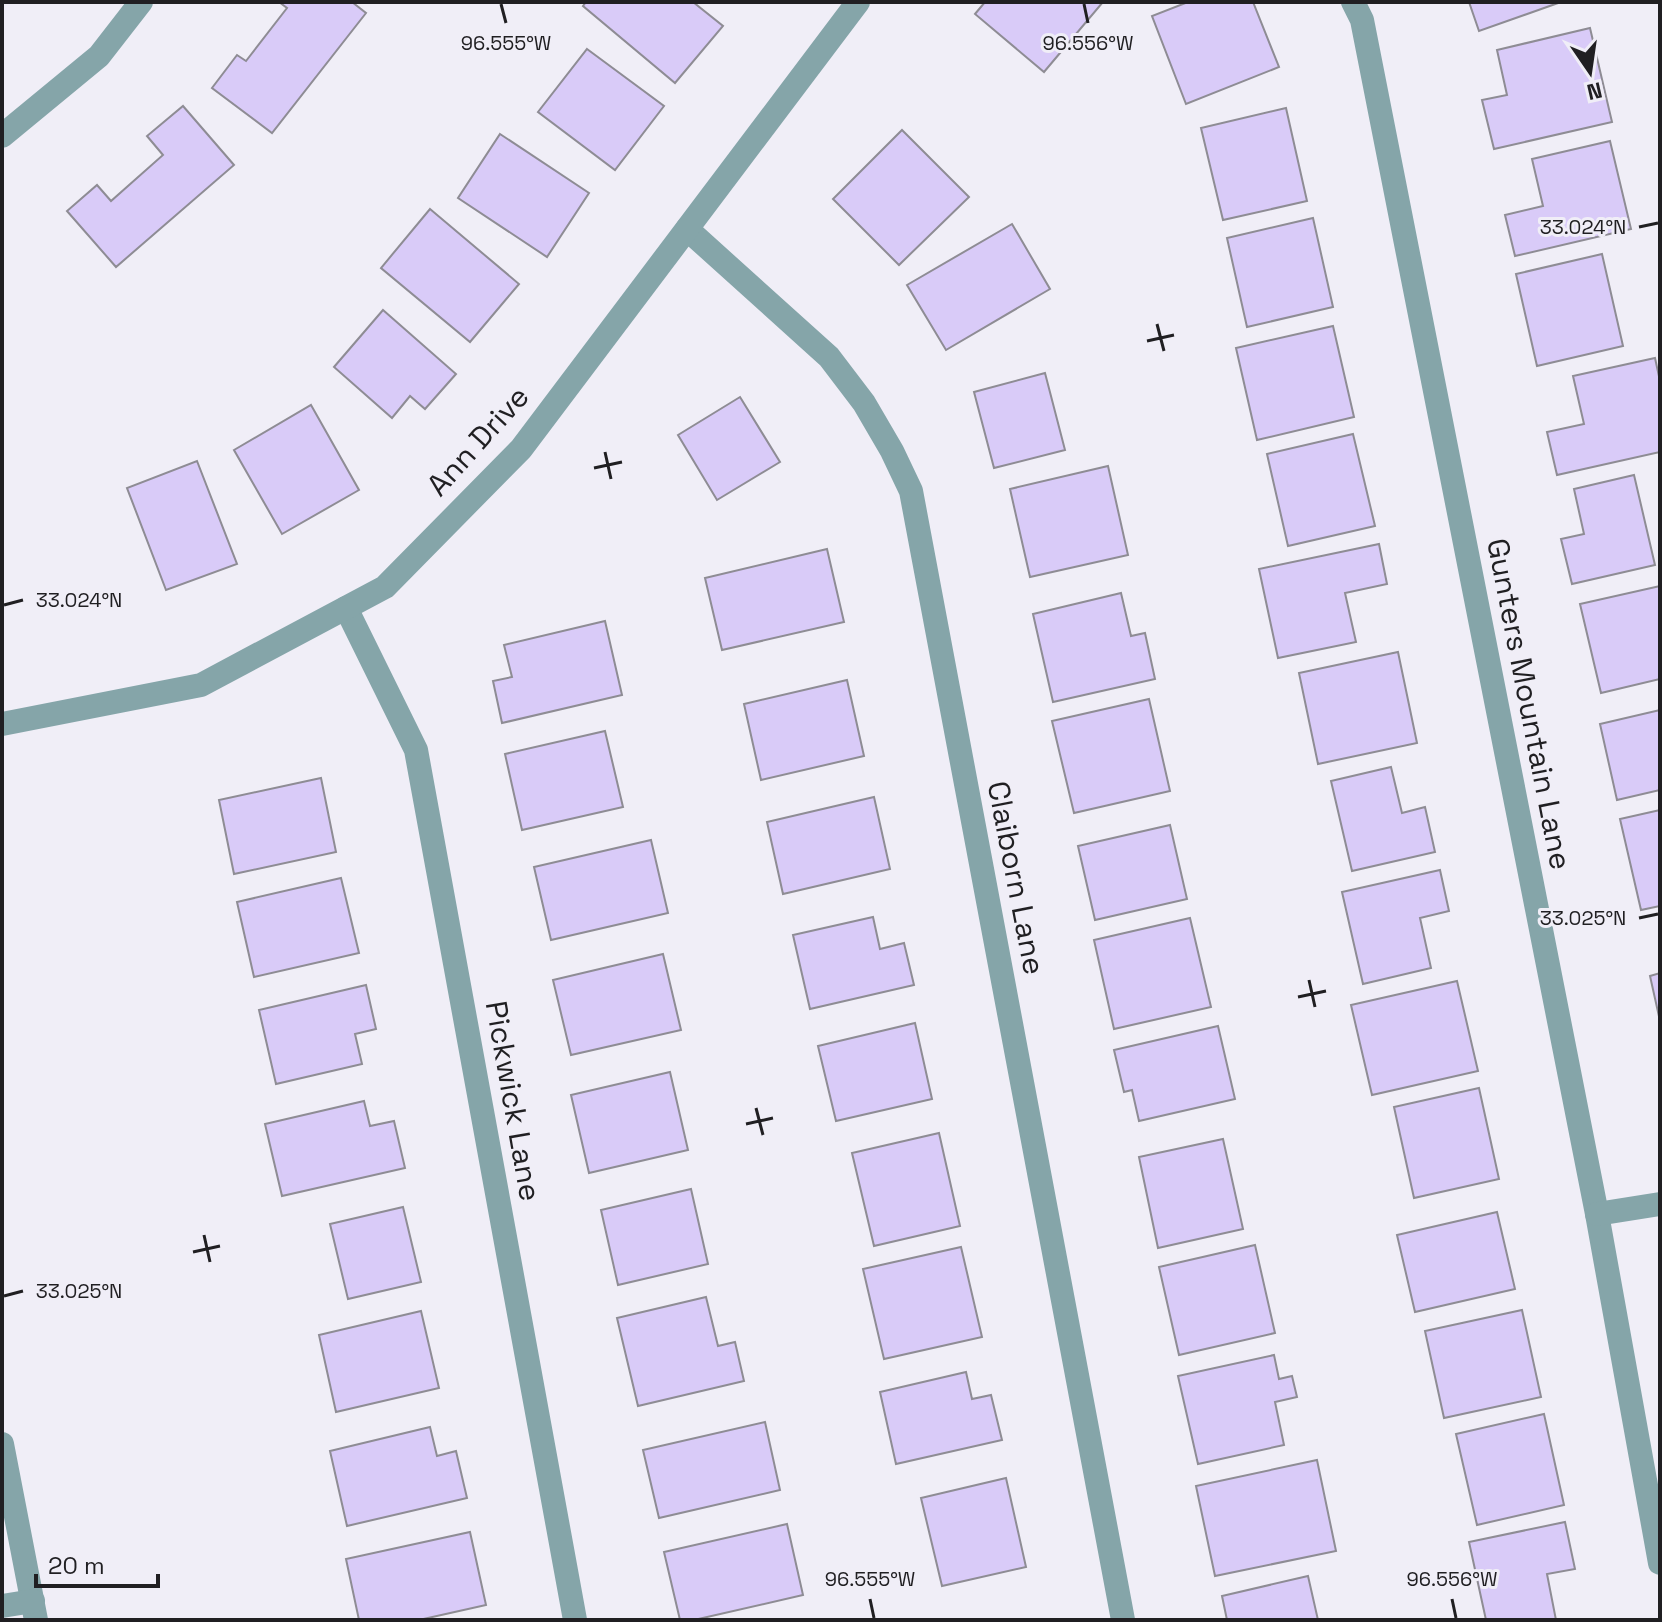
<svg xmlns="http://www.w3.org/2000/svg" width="1662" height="1622" font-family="'Space Grotesk',sans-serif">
	<rect width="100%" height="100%" fill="#f0eef7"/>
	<g fill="#d9cbf8" stroke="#8e8c94" stroke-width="2">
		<path d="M 279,2 L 352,2 L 366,13 L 272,133 L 212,88 L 237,55 L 246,61 L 287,8 Z"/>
		<path d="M 586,2 L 693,2 L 723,26 L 675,83 L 583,6 Z"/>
		<path d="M 985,2 L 1103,2 L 1044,72 L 975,14 Z"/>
		<path d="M 1188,2 L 1253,2 L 1279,67 L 1186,104 L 1152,16 Z"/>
		<path d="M 1469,2 L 1561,2 L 1479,31 Z"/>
		<path d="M 1590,28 L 1612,122 L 1494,149 L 1482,100 L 1507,95 L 1497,50 Z"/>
		<path d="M 587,49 L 664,106 L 615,170 L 538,112 Z"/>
		<path d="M 183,106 L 234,165 L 116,267 L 67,211 L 97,185 L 111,201 L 163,155 L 147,136 Z"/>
		<path d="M 1286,108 L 1307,201 L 1223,220 L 1201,128 Z"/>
		<path d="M 902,130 L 969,197 L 899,265 L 833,199 Z"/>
		<path d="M 500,134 L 589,193 L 547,257 L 458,198 Z"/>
		<path d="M 1610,141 L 1631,229 L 1515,256 L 1505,215 L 1543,206 L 1532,159 Z"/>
		<path d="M 430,209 L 519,284 L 470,342 L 381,268 Z"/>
		<path d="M 1313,218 L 1333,307 L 1247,327 L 1227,238 Z"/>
		<path d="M 1012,224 L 1050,289 L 946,350 L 907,285 Z"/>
		<path d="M 1602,254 L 1623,346 L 1537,366 L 1516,274 Z"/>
		<path d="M 383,310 L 456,374 L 425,409 L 410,396 L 392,418 L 334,367 Z"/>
		<path d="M 1333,326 L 1354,417 L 1257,440 L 1236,348 Z"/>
		<path d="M 1655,358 L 1660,381 L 1660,452 L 1557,475 L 1547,432 L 1584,424 L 1573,376 Z"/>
		<path d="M 1045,373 L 1065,450 L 994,468 L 974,392 Z"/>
		<path d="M 740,397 L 780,462 L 717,500 L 678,435 Z"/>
		<path d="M 311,405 L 359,490 L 282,534 L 234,450 Z"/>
		<path d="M 1353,434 L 1375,526 L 1288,546 L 1267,454 Z"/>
		<path d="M 197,461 L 237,564 L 166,590 L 127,488 Z"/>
		<path d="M 1108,466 L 1128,555 L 1030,577 L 1010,489 Z"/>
		<path d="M 1634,475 L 1655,565 L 1572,584 L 1561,539 L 1584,534 L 1574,489 Z"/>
		<path d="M 1379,544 L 1387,584 L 1345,593 L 1356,642 L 1278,658 L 1259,569 Z"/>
		<path d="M 827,549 L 844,622 L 722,650 L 705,578 Z"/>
		<path d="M 1660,586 L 1660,679 L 1601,693 L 1580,604 Z"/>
		<path d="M 1121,593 L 1131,636 L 1145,633 L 1155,679 L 1053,702 L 1033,614 Z"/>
		<path d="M 605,621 L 622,695 L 502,723 L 493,681 L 512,677 L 504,645 Z"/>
		<path d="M 1398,652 L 1417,743 L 1318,764 L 1299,673 Z"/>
		<path d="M 847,680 L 864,756 L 761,780 L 744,704 Z"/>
		<path d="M 1149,699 L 1170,791 L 1074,813 L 1052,721 Z"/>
		<path d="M 1660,710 L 1660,790 L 1617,800 L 1600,724 Z"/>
		<path d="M 605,731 L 623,807 L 522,830 L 505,754 Z"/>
		<path d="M 1391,767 L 1402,813 L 1425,807 L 1435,852 L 1352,871 L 1331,781 Z"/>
		<path d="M 321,778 L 336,852 L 234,874 L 219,800 Z"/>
		<path d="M 874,797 L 890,869 L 783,894 L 767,822 Z"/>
		<path d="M 1660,810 L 1660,906 L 1641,910 L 1620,819 Z"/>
		<path d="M 1170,825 L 1187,899 L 1095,920 L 1078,846 Z"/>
		<path d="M 651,840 L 668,913 L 551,940 L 534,867 Z"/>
		<path d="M 1440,870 L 1449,911 L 1420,918 L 1431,968 L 1363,984 L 1342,892 Z"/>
		<path d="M 341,878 L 359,953 L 254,977 L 237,902 Z"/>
		<path d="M 873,917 L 880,949 L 904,943 L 914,985 L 810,1009 L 793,935 Z"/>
		<path d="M 1190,918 L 1211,1007 L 1114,1029 L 1094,940 Z"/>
		<path d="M 663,954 L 681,1030 L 571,1055 L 553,980 Z"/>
		<path d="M 1660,973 L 1660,1021 L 1650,976 Z"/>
		<path d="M 1457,981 L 1478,1071 L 1372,1095 L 1351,1005 Z"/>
		<path d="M 366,985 L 376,1029 L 355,1034 L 362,1064 L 276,1084 L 259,1010 Z"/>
		<path d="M 915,1023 L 932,1099 L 836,1121 L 818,1046 Z"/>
		<path d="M 1218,1026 L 1235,1099 L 1139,1121 L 1132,1090 L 1124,1092 L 1114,1050 Z"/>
		<path d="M 670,1072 L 688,1150 L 589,1173 L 571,1095 Z"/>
		<path d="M 1479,1088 L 1499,1179 L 1414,1198 L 1394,1107 Z"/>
		<path d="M 364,1101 L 370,1126 L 394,1121 L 405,1168 L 282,1196 L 265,1124 Z"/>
		<path d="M 939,1133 L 960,1226 L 874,1246 L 852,1153 Z"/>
		<path d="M 1223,1139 L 1243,1229 L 1158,1248 L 1139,1157 Z"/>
		<path d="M 691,1189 L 708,1264 L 618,1285 L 601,1210 Z"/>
		<path d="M 403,1207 L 421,1282 L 348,1299 L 330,1224 Z"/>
		<path d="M 1497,1212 L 1515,1289 L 1415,1312 L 1397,1235 Z"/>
		<path d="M 1255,1245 L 1275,1333 L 1179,1355 L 1159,1267 Z"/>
		<path d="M 961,1247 L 982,1337 L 884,1359 L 863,1269 Z"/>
		<path d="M 706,1297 L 718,1346 L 735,1342 L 744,1381 L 638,1406 L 617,1318 Z"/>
		<path d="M 1522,1310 L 1541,1397 L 1444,1418 L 1425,1331 Z"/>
		<path d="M 421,1311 L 439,1388 L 336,1412 L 319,1335 Z"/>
		<path d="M 1274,1355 L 1279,1379 L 1292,1376 L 1297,1397 L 1275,1402 L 1284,1445 L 1198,1464 L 1178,1376 Z"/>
		<path d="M 966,1372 L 972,1399 L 991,1395 L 1002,1440 L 896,1464 L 880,1392 Z"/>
		<path d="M 1544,1414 L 1564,1505 L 1477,1525 L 1456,1434 Z"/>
		<path d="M 765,1422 L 780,1490 L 659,1518 L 643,1450 Z"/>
		<path d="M 430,1427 L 437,1456 L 456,1451 L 467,1498 L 347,1526 L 330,1451 Z"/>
		<path d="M 1317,1460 L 1336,1551 L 1215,1576 L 1196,1486 Z"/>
		<path d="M 1006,1478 L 1026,1567 L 942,1586 L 921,1498 Z"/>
		<path d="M 1565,1522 L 1575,1569 L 1547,1574 L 1556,1620 L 1486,1620 L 1469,1542 Z"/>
		<path d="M 787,1524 L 803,1595 L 694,1620 L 680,1620 L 664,1552 Z"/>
		<path d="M 470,1532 L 486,1605 L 419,1620 L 359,1620 L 346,1559 Z"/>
		<path d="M 1308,1576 L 1318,1620 L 1227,1620 L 1222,1596 Z"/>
	</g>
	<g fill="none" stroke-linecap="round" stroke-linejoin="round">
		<g stroke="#85a5a9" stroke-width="24">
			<path d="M 1353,2 L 1362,20 L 1597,1214 L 1660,1563"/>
			<path d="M 2,136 L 99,56 L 141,2"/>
			<path d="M 687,229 L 829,357 L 864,403 L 892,451 L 911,491 L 1123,1620"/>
			<path d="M 346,608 L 416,750 L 575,1620"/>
			<path d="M 2,724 L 201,685 L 385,587 L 521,449 L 858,2"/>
			<path d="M 1597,1214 L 1660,1204"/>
			<path d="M 2,1444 L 36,1620"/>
			<path d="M 2,1606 L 33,1601"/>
		</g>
	</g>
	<path fill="none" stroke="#201f22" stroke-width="3" d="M 501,4 L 506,23M 1084,4 L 1088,23M 1639,227 L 1658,223M 1157,324 L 1164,351M 1147,341 L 1174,335M 605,452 L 611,479M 594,468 L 622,462M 4,605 L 23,600M 1639,918 L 1658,914M 1309,980 L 1315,1007M 1298,997 L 1326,991M 756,1108 L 763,1135M 746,1124 L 773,1118M 204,1235 L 210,1262M 193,1252 L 220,1246M 4,1296 L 23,1291M 870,1599 L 874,1618M 1452,1599 L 1456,1618"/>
	<g text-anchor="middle" stroke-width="6" stroke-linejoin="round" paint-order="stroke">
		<g font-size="30" fill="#201f22" stroke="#f0eef7">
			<text transform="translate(478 441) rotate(-48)" y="10">Ann Drive</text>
			<text transform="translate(1529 704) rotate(79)" y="10">Gunters Mountain Lane</text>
			<text transform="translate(1016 878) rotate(79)" y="10">Claiborn Lane</text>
			<text transform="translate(513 1101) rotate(80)" y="10">Pickwick Lane</text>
		</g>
	</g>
	<g font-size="20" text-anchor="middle" fill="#201f22" stroke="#f0eef7" stroke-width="6" stroke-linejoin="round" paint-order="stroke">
		<text x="506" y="50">96.555°W</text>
		<text x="1088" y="50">96.556°W</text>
		<text x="1583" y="234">33.024°N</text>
		<text x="79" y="607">33.024°N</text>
		<text x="1583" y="925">33.025°N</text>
		<text x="79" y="1298">33.025°N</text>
		<text x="870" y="1586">96.555°W</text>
		<text x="1452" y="1586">96.556°W</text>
	</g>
	<rect width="1662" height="1622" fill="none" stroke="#201f22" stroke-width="8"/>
	<g transform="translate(1590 72) rotate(167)" stroke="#f0eef7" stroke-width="6" paint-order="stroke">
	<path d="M0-6L14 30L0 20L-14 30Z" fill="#201f22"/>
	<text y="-12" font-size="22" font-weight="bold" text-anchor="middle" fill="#201f22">N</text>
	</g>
	<path d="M36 1574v12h122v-12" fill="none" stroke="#201f22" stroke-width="4"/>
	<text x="48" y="1574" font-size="24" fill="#201f22" stroke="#f0eef7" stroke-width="6" paint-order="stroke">20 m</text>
</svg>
